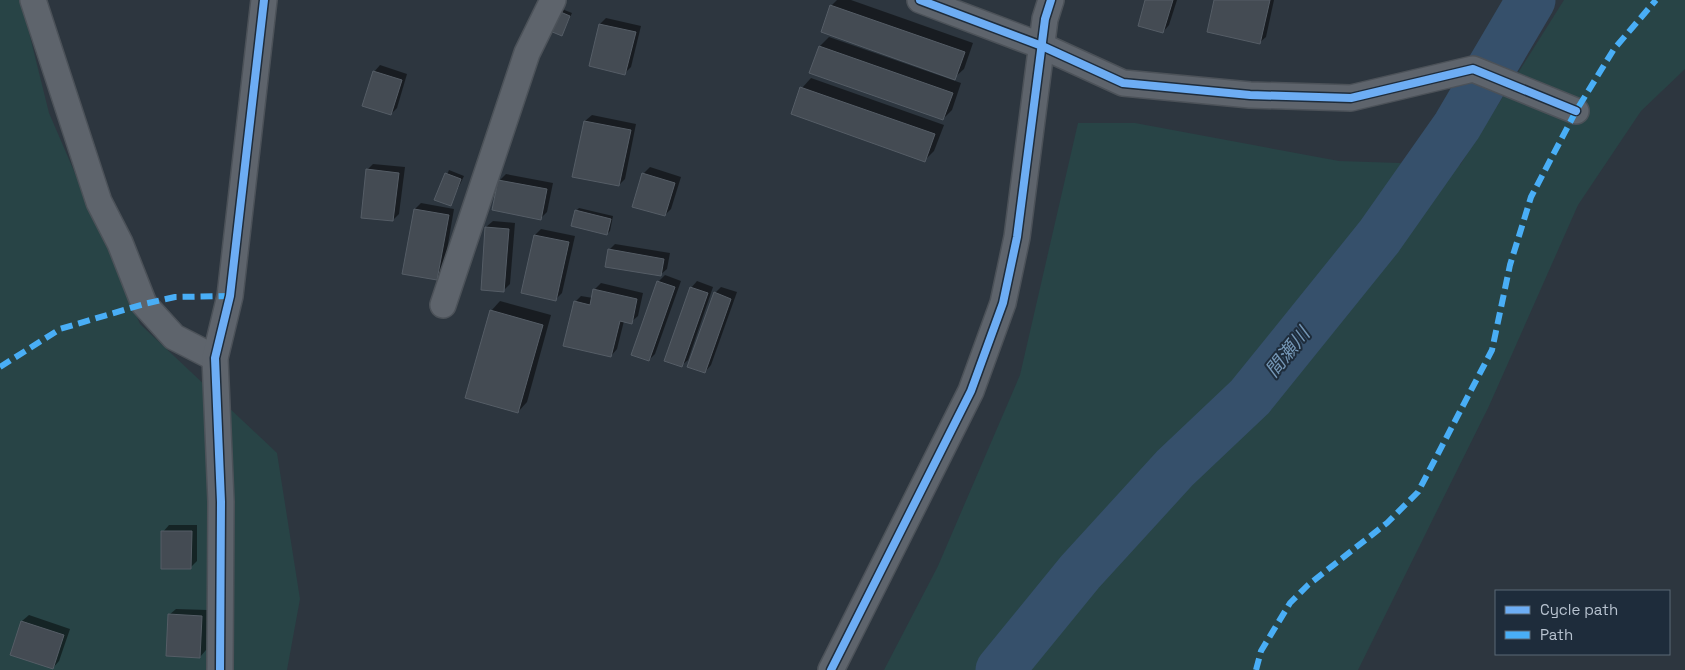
<svg xmlns="http://www.w3.org/2000/svg" width="1685" height="670" font-family="'Space Grotesk','Noto Sans JP',sans-serif">
	<rect width="100%" height="100%" fill="#2d363f"/>
	<g fill="#284446">
		<path d="M 0,0 L 21,0 L 49,113 L 140,324 L 277,453 L 300,599 L 287,670 L 0,670 Z"/>
		<path d="M 1564,0 L 1685,0 L 1685,69 L 1641,111 L 1578,205 L 1489,406 L 1358,670 L 884,670 L 938,566 L 1020,375 L 1078,123 L 1135,123 L 1339,161 L 1460,165 Z"/>
	</g>
	<g fill="#0007">
		<path d="M 837,0 L 851,0 L 973,43 L 964,69 L 954,78 L 831,6 Z"/>
		<path d="M 1147,0 L 1177,0 L 1169,25 L 1163,32 Z"/>
		<path d="M 1215,0 L 1274,0 L 1266,37 L 1259,43 Z"/>
		<path d="M 562,9 L 572,13 L 562,34 L 551,30 Z"/>
		<path d="M 606,18 L 641,26 L 631,67 L 625,73 L 590,65 L 600,24 Z"/>
		<path d="M 829,37 L 961,83 L 952,110 L 943,119 L 820,46 Z"/>
		<path d="M 380,65 L 407,74 L 397,108 L 391,114 L 374,72 Z"/>
		<path d="M 811,78 L 944,125 L 934,151 L 925,160 L 802,88 Z"/>
		<path d="M 592,115 L 636,124 L 625,179 L 619,185 L 585,121 Z"/>
		<path d="M 373,164 L 405,167 L 399,214 L 393,220 L 367,170 Z"/>
		<path d="M 650,167 L 681,177 L 671,209 L 665,215 L 643,174 Z"/>
		<path d="M 449,170 L 464,176 L 450,205 L 436,199 Z"/>
		<path d="M 506,174 L 553,183 L 547,212 L 541,218 L 494,209 L 500,180 Z"/>
		<path d="M 421,203 L 454,209 L 443,273 L 437,279 L 403,273 L 415,209 Z"/>
		<path d="M 579,208 L 613,216 L 610,231 L 607,234 L 576,211 Z"/>
		<path d="M 493,221 L 515,223 L 510,284 L 504,290 L 486,227 Z"/>
		<path d="M 541,229 L 575,236 L 562,293 L 556,299 L 522,292 L 535,235 Z"/>
		<path d="M 615,244 L 670,253 L 667,269 L 660,275 L 609,250 Z"/>
		<path d="M 665,275 L 681,281 L 655,354 L 649,360 L 658,282 Z"/>
		<path d="M 697,281 L 713,287 L 688,360 L 681,366 L 691,288 Z"/>
		<path d="M 601,283 L 643,293 L 638,316 L 631,322 L 624,321 L 617,349 L 611,356 L 575,302 L 581,296 L 593,298 L 594,290 Z"/>
		<path d="M 721,287 L 737,292 L 711,365 L 705,372 L 715,293 Z"/>
		<path d="M 500,301 L 551,315 L 527,402 L 518,412 L 491,311 Z"/>
		<path d="M 169,525 L 197,525 L 197,561 L 190,568 L 163,532 Z"/>
		<path d="M 176,609 L 208,610 L 206,650 L 200,657 L 169,615 Z"/>
		<path d="M 29,615 L 70,629 L 59,661 L 53,668 L 11,654 L 22,621 Z"/>
	</g>
	<g fill="none" stroke-linecap="round" stroke-linejoin="round">
		<path stroke="#36506b" stroke-width="49" d="M 1000,670 L 1080,572 L 1175,468 L 1250,397 L 1379,237 L 1457,126 L 1531,0"/>
	</g>
	<g fill="#444b53" stroke="#555d66">
		<path d="M 1145,0 L 1173,0 L 1163,33 L 1138,26 Z"/>
		<path d="M 1214,0 L 1270,0 L 1260,44 L 1207,32 Z"/>
		<path d="M 830,5 L 965,52 L 955,80 L 821,32 Z"/>
		<path d="M 558,11 L 570,16 L 562,36 L 550,31 Z"/>
		<path d="M 599,24 L 636,32 L 625,75 L 589,66 Z"/>
		<path d="M 819,46 L 953,93 L 943,120 L 809,73 Z"/>
		<path d="M 373,71 L 402,80 L 391,115 L 362,106 Z"/>
		<path d="M 800,87 L 935,134 L 925,162 L 791,114 Z"/>
		<path d="M 584,121 L 631,130 L 619,186 L 572,177 Z"/>
		<path d="M 366,169 L 399,173 L 393,221 L 361,218 Z"/>
		<path d="M 445,173 L 461,179 L 451,206 L 434,200 Z"/>
		<path d="M 642,173 L 675,183 L 665,216 L 632,207 Z"/>
		<path d="M 498,180 L 547,189 L 541,220 L 492,210 Z"/>
		<path d="M 414,209 L 449,215 L 437,280 L 402,274 Z"/>
		<path d="M 575,210 L 611,219 L 607,235 L 571,226 Z"/>
		<path d="M 485,227 L 509,229 L 504,292 L 481,290 Z"/>
		<path d="M 534,235 L 569,242 L 556,301 L 521,293 Z"/>
		<path d="M 608,249 L 664,259 L 661,276 L 605,267 Z"/>
		<path d="M 657,281 L 675,287 L 649,361 L 631,355 Z"/>
		<path d="M 690,287 L 708,293 L 682,367 L 664,361 Z"/>
		<path d="M 593,289 L 637,299 L 632,324 L 620,321 L 611,357 L 563,346 L 574,301 L 590,305 Z"/>
		<path d="M 714,292 L 731,299 L 705,373 L 687,367 Z"/>
		<path d="M 490,310 L 543,325 L 518,413 L 465,398 Z"/>
		<path d="M 161,531 L 192,531 L 191,569 L 161,569 Z"/>
		<path d="M 168,614 L 202,616 L 200,658 L 166,656 Z"/>
		<path d="M 21,621 L 64,635 L 53,669 L 10,655 Z"/>
	</g>
	<g fill="none" stroke-linecap="round" stroke-linejoin="round">
		<defs>
			<g id="street">
				<path d="M 33,0 L 99,202 L 120,243 L 144,304 L 174,337 L 215,358"/>
				<path d="M 920,0 L 1042,46 L 1123,83 L 1250,95 L 1351,98 L 1473,69 L 1576,111"/>
				<path d="M 443,305 L 527,53 L 553,0"/>
				<path d="M 220,670 L 221,502 L 215,358 L 230,296 L 264,0"/>
				<path d="M 831,670 L 971,391 L 1003,303 L 1017,237 L 1045,19 L 1051,0"/>
			</g>
		</defs>
		<use href="#street" stroke="#4c5259" stroke-width="28"/>
		<use href="#street" stroke="#5e646c" stroke-width="25"/>
		<g stroke="#49aef6" stroke-width="6" stroke-dasharray="12 6" stroke-linecap="butt">
			<path d="M 0,367 L 60,329 L 144,304 L 175,297 L 230,296"/>
			<path d="M 1256,670 L 1261,651 L 1290,603 L 1308,585 L 1387,523 L 1418,492 L 1492,350 L 1510,265 L 1531,197 L 1576,111 L 1614,49 L 1656,0"/>
		</g>
		<defs>
			<g id="cycleway">
				<path d="M 920,0 L 1042,46 L 1123,83 L 1250,95 L 1351,98 L 1473,69 L 1576,111"/>
				<path d="M 220,670 L 221,502 L 215,358 L 230,296 L 264,0"/>
				<path d="M 831,670 L 971,391 L 1003,303 L 1017,237 L 1045,19 L 1051,0"/>
			</g>
		</defs>
		<use href="#cycleway" stroke="#1e2c3b" stroke-width="11"/>
		<use href="#cycleway" stroke="#6dadf4" stroke-width="8"/>
	</g>
	<g text-anchor="middle" stroke-width="4" stroke-linejoin="round" paint-order="stroke">
		<g font-size="19" font-style="italic" fill="#7496b5" stroke="#1e2c3b">
			<text transform="translate(1287 352) rotate(-51)" y="7">間瀬川</text>
		</g>
	</g>
	<rect x="1495" y="590" width="175" height="65" fill="#1e2c3b" stroke="#5b6876"/>
	<rect x="1505" y="606" width="25" height="8" fill="#6dadf4" stroke="#5b6876"/>
	<text x="1540" y="615" font-size="15" fill="#b7c2cf">Cycle path</text>
	<rect x="1505" y="631" width="25" height="8" fill="#49aef6" stroke="#5b6876"/>
	<text x="1540" y="640" font-size="15" fill="#b7c2cf">Path</text>
</svg>
